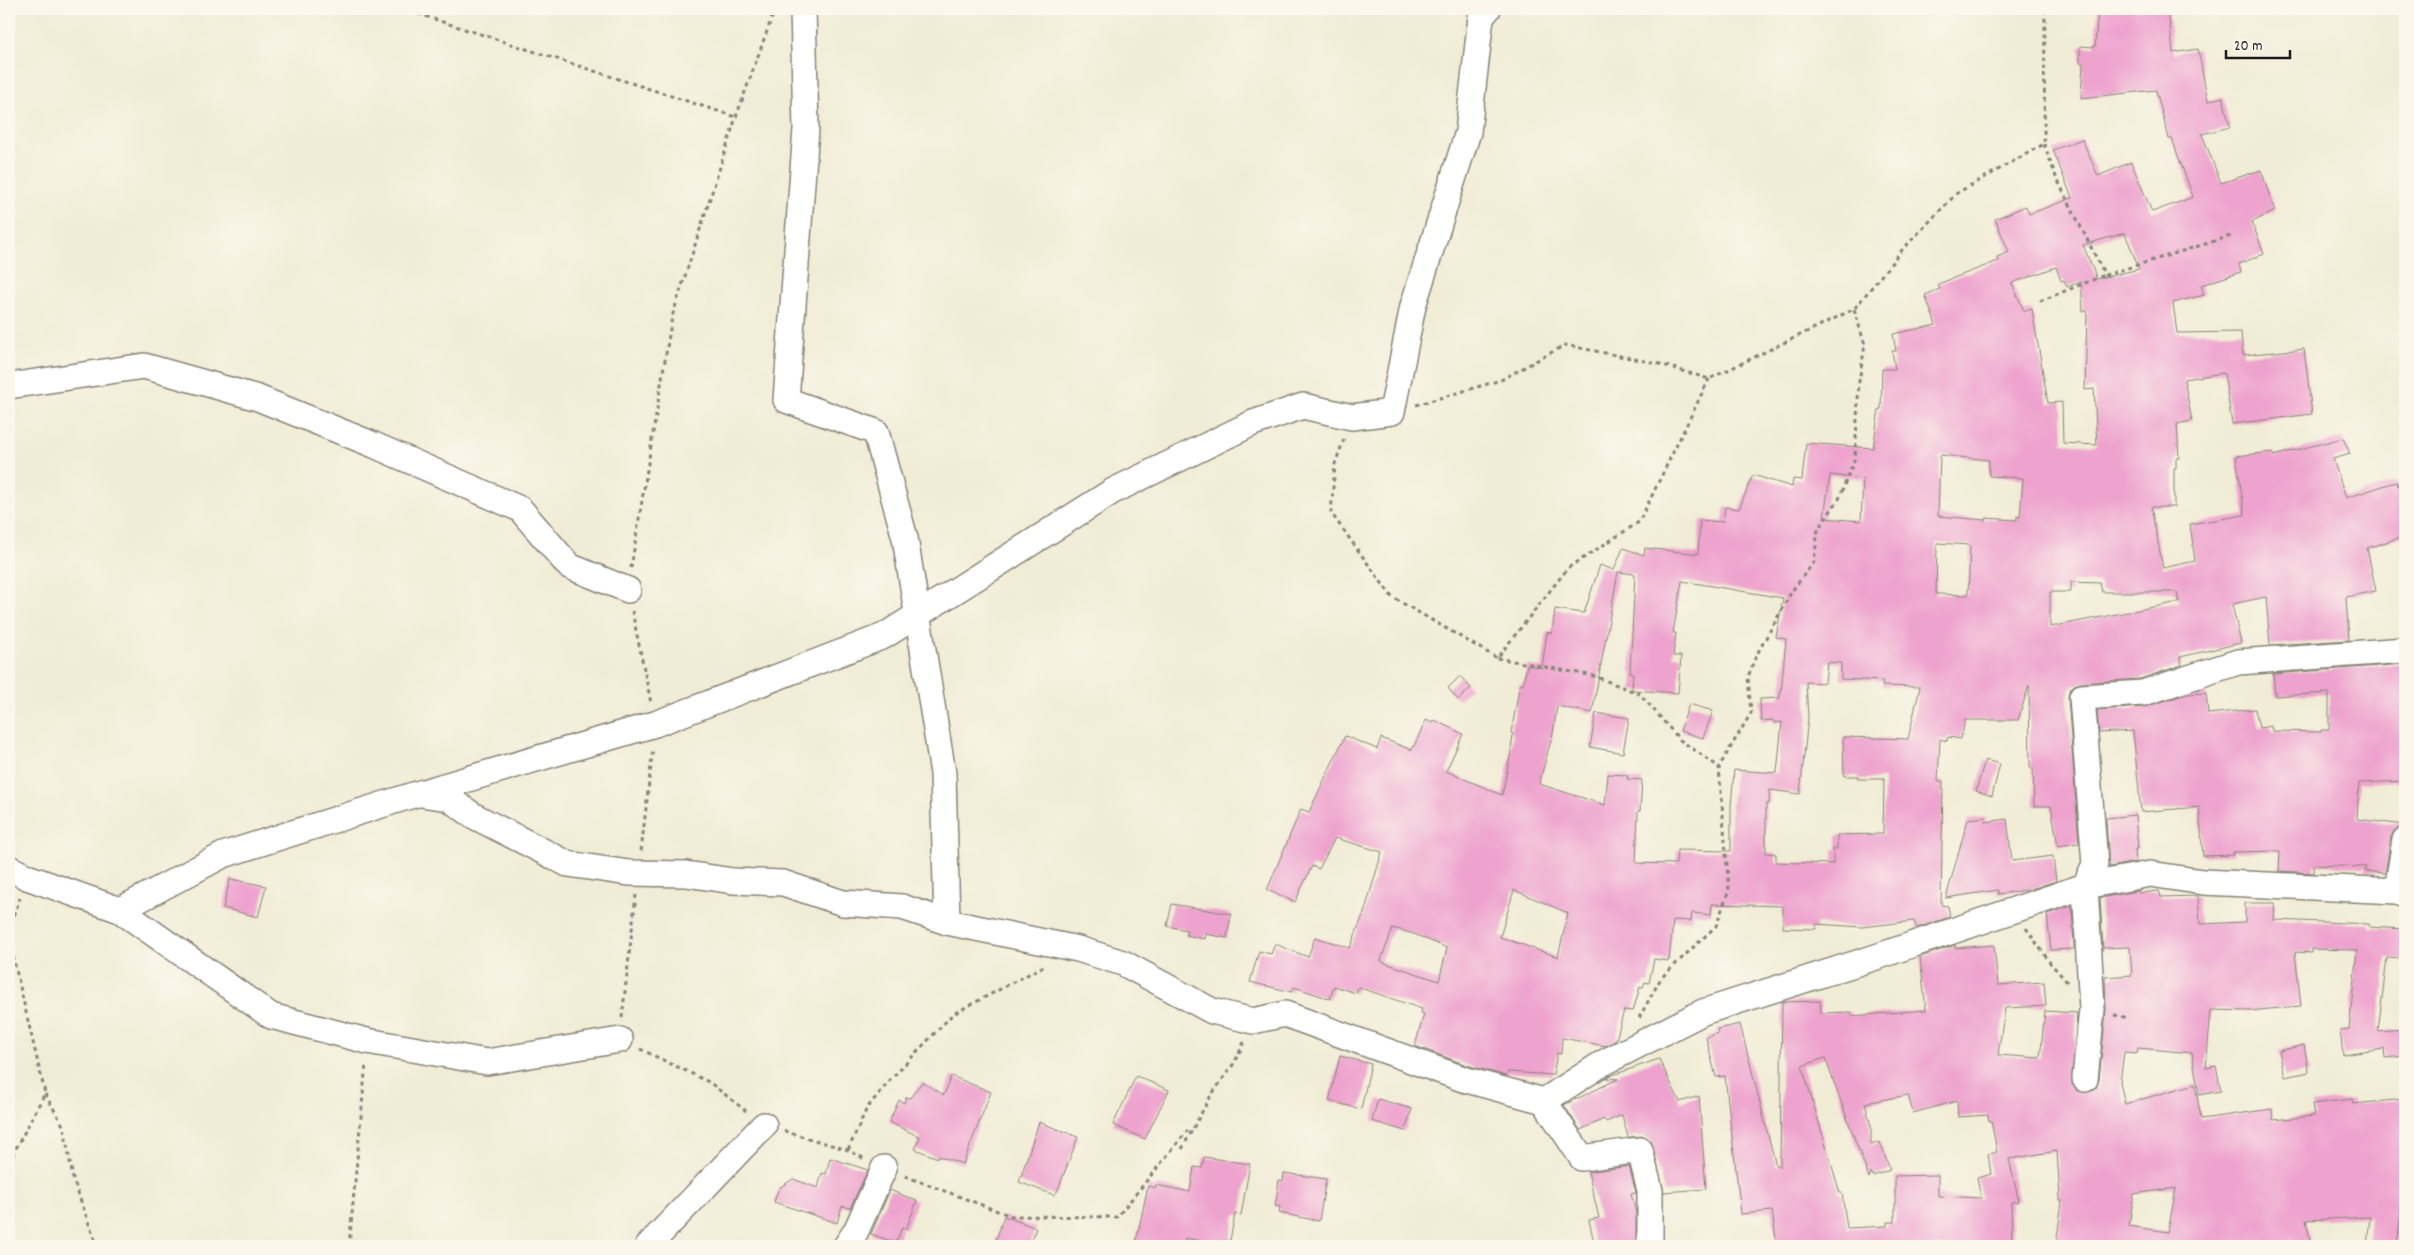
<svg xmlns="http://www.w3.org/2000/svg" width="2414" height="1255" font-family="Dekko,sans-serif">
	<rect width="100%" height="100%" fill="#fbf7ec"/>
	<filter id="ink" filterUnits="userSpaceOnUse"><feTurbulence type="fractalNoise" baseFrequency=".02" numOctaves="2"/><feDisplacementMap in="SourceGraphic" scale="10" xChannelSelector="R" yChannelSelector="G"/><feConvolveMatrix kernelMatrix="1 2 1 2 8 2 1 2 1" color-interpolation-filters="sRGB"/></filter>
	<filter id="wash" filterUnits="userSpaceOnUse"><feTurbulence type="fractalNoise" baseFrequency=".0096" numOctaves="4" result="noise"/><feDisplacementMap in="SourceGraphic" scale="20" xChannelSelector="R" yChannelSelector="G"/><feGaussianBlur stdDeviation="1.12" result="paint"/><feColorMatrix in="noise" values="0 0 0 0 0 0 0 0 0 0 0 0 0 0 0 0 0 1.4 0 .05"/><feComposite in="paint" operator="in"/></filter>
	<g filter="url(#wash)">
		<rect width="100%" height="100%" fill="#f1ecd5"/>
		<g id="blocks">
			<g fill="#eea3ce" fill-rule="evenodd">
				<path d="M 2098,9 L 2168,9 L 2173,53 L 2198,49 L 2208,101 L 2223,97 L 2230,127 L 2202,134 L 2221,183 L 2261,170 L 2275,211 L 2252,222 L 2264,254 L 2239,264 L 2241,272 L 2201,285 L 2204,295 L 2173,303 L 2177,333 L 2241,332 L 2243,355 L 2304,349 L 2312,414 L 2232,424 L 2224,373 L 2184,379 L 2192,421 L 2177,424 L 2179,458 L 2176,458 L 2176,468 L 2174,468 L 2174,507 L 2151,507 L 2163,568 L 2195,561 L 2190,524 L 2245,515 L 2236,456 L 2273,452 L 2273,456 L 2343,438 L 2350,454 L 2333,459 L 2346,498 L 2389,484 L 2397,482 L 2398,486 L 2405,484 L 2405,536 L 2367,548 L 2376,591 L 2346,597 L 2349,640 L 2270,645 L 2266,597 L 2232,604 L 2241,643 L 2180,657 L 2182,665 L 2140,679 L 2081,683 L 2074,685 L 2069,691 L 2068,698 L 2079,843 L 2058,846 L 2051,806 L 2034,806 L 2033,768 L 2030,768 L 2029,685 L 2018,720 L 1965,720 L 1961,739 L 1948,737 L 1947,741 L 1940,739 L 1938,781 L 1943,781 L 1941,905 L 1948,906 L 1950,917 L 1917,928 L 1914,921 L 1862,927 L 1816,924 L 1816,929 L 1783,928 L 1783,906 L 1712,904 L 1711,915 L 1692,913 L 1691,921 L 1673,920 L 1669,961 L 1654,959 L 1649,983 L 1645,982 L 1643,987 L 1640,987 L 1633,1011 L 1624,1010 L 1616,1040 L 1606,1046 L 1562,1038 L 1561,1054 L 1557,1053 L 1553,1075 L 1508,1072 L 1506,1076 L 1467,1065 L 1415,1046 L 1424,1014 L 1421,1013 L 1422,1009 L 1358,987 L 1356,993 L 1334,986 L 1330,999 L 1294,987 L 1292,992 L 1250,982 L 1259,951 L 1271,954 L 1275,944 L 1308,957 L 1315,937 L 1350,948 L 1365,910 L 1382,852 L 1335,838 L 1319,869 L 1312,866 L 1295,902 L 1267,890 L 1301,809 L 1309,812 L 1345,736 L 1377,749 L 1381,738 L 1412,750 L 1426,720 L 1433,723 L 1434,720 L 1463,734 L 1446,771 L 1502,795 L 1510,757 L 1513,734 L 1511,733 L 1520,684 L 1523,685 L 1527,665 L 1542,668 L 1547,632 L 1552,633 L 1555,609 L 1584,613 L 1600,565 L 1614,570 L 1623,548 L 1644,555 L 1645,548 L 1698,554 L 1700,520 L 1723,522 L 1725,507 L 1739,509 L 1753,475 L 1792,487 L 1793,479 L 1802,480 L 1806,443 L 1873,448 L 1879,409 L 1881,409 L 1882,369 L 1895,369 L 1892,351 L 1896,351 L 1893,334 L 1936,325 L 1925,295 L 1940,289 L 1938,284 L 1998,261 L 1997,257 L 2009,252 L 1995,219 L 2026,206 L 2029,214 L 2072,198 L 2053,150 L 2082,139 L 2098,176 L 2131,162 L 2152,212 L 2193,197 L 2172,139 L 2169,139 L 2156,90 L 2081,98 L 2083,63 L 2080,63 L 2080,46 L 2095,47 ZM 2125,233 L 2139,269 L 2097,279 L 2083,245 ZM 2056,267 L 2061,281 L 2064,280 L 2067,287 L 2081,282 L 2083,311 L 2087,311 L 2085,390 L 2094,389 L 2097,445 L 2063,443 L 2062,402 L 2048,403 L 2032,309 L 2024,311 L 2012,283 ZM 1940,455 L 1989,460 L 1989,476 L 2023,478 L 2020,517 L 2017,516 L 2017,520 L 1986,518 L 1986,520 L 1938,516 ZM 1830,475 L 1863,479 L 1861,521 L 1824,518 ZM 1937,543 L 1970,545 L 1968,595 L 1936,594 ZM 1618,572 L 1635,574 L 1630,673 L 1633,673 L 1632,690 L 1678,693 L 1681,656 L 1673,656 L 1676,633 L 1673,633 L 1682,581 L 1783,598 L 1776,637 L 1786,639 L 1781,693 L 1780,693 L 1780,698 L 1760,699 L 1761,721 L 1773,720 L 1774,723 L 1782,722 L 1777,773 L 1734,770 L 1731,806 L 1731,851 L 1677,850 L 1676,864 L 1636,863 L 1638,811 L 1640,811 L 1642,780 L 1627,779 L 1628,775 L 1608,774 L 1605,805 L 1539,784 L 1553,733 L 1557,706 L 1592,713 ZM 2071,582 L 2100,583 L 2102,592 L 2177,592 L 2179,602 L 2050,627 L 2050,592 L 2071,592 ZM 1827,662 L 1841,663 L 1841,679 L 1883,681 L 1882,686 L 1920,687 L 1908,739 L 1843,737 L 1844,776 L 1858,776 L 1858,779 L 1884,779 L 1883,834 L 1837,835 L 1837,849 L 1833,849 L 1833,864 L 1776,862 L 1776,854 L 1766,853 L 1766,804 L 1769,804 L 1770,790 L 1800,794 L 1808,718 L 1806,682 L 1825,683 ZM 1514,890 L 1568,913 L 1558,957 L 1500,937 ZM 1393,928 L 1414,934 L 1447,948 L 1439,981 L 1382,962 L 1381,960 Z"/>
				<path d="M 2405,664 L 2405,781 L 2359,783 L 2357,819 L 2405,825 L 2394,831 L 2391,837 L 2385,873 L 2365,871 L 2366,867 L 2314,865 L 2314,873 L 2279,871 L 2280,851 L 2233,852 L 2233,855 L 2203,856 L 2199,807 L 2141,812 L 2133,731 L 2099,733 L 2097,710 L 2144,707 L 2187,694 L 2206,693 L 2208,714 L 2255,709 L 2259,728 L 2271,726 L 2272,731 L 2321,732 L 2321,730 L 2329,730 L 2329,693 L 2275,696 L 2273,674 Z"/>
				<path d="M 1460,676 L 1471,688 L 1458,700 L 1448,688 Z"/>
				<path d="M 1689,704 L 1713,711 L 1703,738 L 1680,731 Z"/>
				<path d="M 1596,713 L 1629,718 L 1623,753 L 1590,747 Z"/>
				<path d="M 1985,760 L 2000,764 L 1992,796 L 1976,791 Z"/>
				<path d="M 2135,815 L 2138,849 L 2135,849 L 2136,862 L 2109,867 L 2106,818 Z"/>
				<path d="M 1986,817 L 1985,822 L 2007,819 L 2012,861 L 2053,856 L 2056,881 L 2028,890 L 1998,894 L 1998,890 L 1946,898 L 1968,819 Z"/>
				<path d="M 230,879 L 266,886 L 258,917 L 223,908 Z"/>
				<path d="M 2138,891 L 2139,893 L 2159,891 L 2161,897 L 2198,896 L 2200,924 L 2245,922 L 2245,903 L 2275,903 L 2274,920 L 2369,924 L 2369,927 L 2405,929 L 2405,959 L 2387,958 L 2378,1031 L 2405,1029 L 2405,1056 L 2385,1058 L 2384,1049 L 2343,1055 L 2340,1030 L 2349,1029 L 2357,950 L 2312,949 L 2312,953 L 2295,952 L 2301,1006 L 2249,1011 L 2211,1010 L 2206,1068 L 2216,1066 L 2221,1091 L 2199,1095 L 2192,1053 L 2138,1048 L 2137,1053 L 2124,1052 L 2120,1082 L 2125,1104 L 2195,1084 L 2201,1119 L 2272,1109 L 2273,1120 L 2314,1116 L 2312,1104 L 2352,1099 L 2353,1104 L 2405,1099 L 2405,1181 L 2400,1182 L 2401,1212 L 2397,1246 L 2367,1246 L 2370,1217 L 2306,1220 L 2311,1246 L 2056,1246 L 2062,1200 L 2060,1200 L 2057,1151 L 2009,1159 L 2019,1202 L 2011,1202 L 2012,1246 L 1777,1246 L 1772,1211 L 1741,1214 L 1725,1076 L 1716,1077 L 1706,1037 L 1718,1033 L 1717,1029 L 1740,1024 L 1776,1166 L 1780,1166 L 1782,1002 L 1820,1001 L 1821,1013 L 1852,1012 L 1852,1016 L 1926,1010 L 1920,957 L 1955,945 L 1955,948 L 1994,945 L 1998,985 L 2044,982 L 2046,1006 L 2005,1008 L 1998,1055 L 2040,1058 L 2045,1011 L 2077,1013 L 2072,1084 L 2077,1091 L 2090,1092 L 2096,1088 L 2099,1080 L 2106,1010 L 2105,977 L 2132,975 L 2130,947 L 2103,948 L 2100,898 ZM 1825,1058 L 1869,1178 L 1871,1172 L 1873,1176 L 1890,1170 L 1880,1142 L 1871,1145 L 1871,1126 L 1865,1103 L 1908,1095 L 1913,1113 L 1957,1101 L 1958,1117 L 1988,1115 L 1989,1121 L 1991,1120 L 1997,1152 L 1988,1154 L 1991,1174 L 1977,1178 L 1981,1198 L 1938,1196 L 1938,1175 L 1895,1176 L 1895,1222 L 1887,1222 L 1887,1226 L 1847,1228 L 1842,1193 L 1840,1193 L 1802,1066 ZM 2176,1188 L 2168,1232 L 2129,1226 L 2134,1194 Z"/>
				<path d="M 1172,904 L 1231,914 L 1227,938 L 1206,934 L 1205,939 L 1186,935 L 1187,930 L 1167,926 Z"/>
				<path d="M 2072,906 L 2074,949 L 2051,950 L 2047,914 Z"/>
				<path d="M 2304,1045 L 2309,1072 L 2285,1077 L 2279,1051 Z"/>
				<path d="M 1340,1056 L 1371,1064 L 1361,1109 L 1329,1101 Z"/>
				<path d="M 1659,1059 L 1680,1102 L 1699,1096 L 1706,1189 L 1664,1192 L 1651,1141 L 1645,1136 L 1628,1137 L 1622,1115 L 1606,1122 L 1604,1119 L 1580,1130 L 1564,1105 L 1618,1079 L 1606,1078 L 1610,1076 Z"/>
				<path d="M 951,1076 L 991,1092 L 963,1164 L 938,1156 L 938,1158 L 915,1149 L 920,1137 L 889,1122 L 899,1100 L 904,1103 L 906,1097 L 910,1098 L 922,1082 L 944,1095 Z"/>
				<path d="M 1136,1076 L 1169,1090 L 1145,1139 L 1113,1125 Z"/>
				<path d="M 1378,1099 L 1412,1109 L 1405,1131 L 1372,1121 Z"/>
				<path d="M 1039,1122 L 1078,1137 L 1057,1192 L 1054,1195 L 1019,1182 Z"/>
				<path d="M 1204,1157 L 1250,1164 L 1241,1215 L 1235,1214 L 1229,1246 L 1185,1238 L 1184,1246 L 1135,1246 L 1148,1186 L 1156,1188 L 1156,1185 L 1190,1192 L 1194,1167 L 1202,1168 Z"/>
				<path d="M 830,1158 L 868,1170 L 850,1208 L 842,1206 L 837,1223 L 774,1202 L 779,1188 L 793,1179 L 818,1188 L 822,1173 L 826,1174 Z"/>
				<path d="M 1629,1166 L 1636,1193 L 1631,1194 L 1636,1213 L 1636,1246 L 1599,1246 L 1598,1241 L 1594,1242 L 1589,1220 L 1599,1218 L 1588,1172 Z"/>
				<path d="M 1284,1173 L 1326,1179 L 1319,1221 L 1279,1213 L 1280,1207 L 1275,1206 L 1279,1180 L 1283,1181 Z"/>
				<path d="M 890,1190 L 917,1201 L 906,1229 L 902,1227 L 896,1243 L 871,1234 Z"/>
				<path d="M 1004,1216 L 1036,1228 L 1029,1246 L 994,1246 Z"/>
			</g>
		</g>
	</g>
	<g filter="url(#ink)">
		<use href="#blocks" fill-opacity="0" stroke="#868478" stroke-width="1"/>
		<g fill="none" stroke-linecap="round" stroke-linejoin="round">
			<defs>
				<g id="minor">
					<path d="M 803,9 L 806,129 L 786,400 L 876,432 L 905,538 L 943,773 L 947,922 L 1078,949 L 1123,963 L 1212,1011 L 1253,1021 L 1285,1014 L 1463,1079 L 1544,1101"/>
					<path d="M 9,386 L 144,366 L 258,398 L 374,445 L 520,509 L 569,566 L 628,590"/>
					<path d="M 421,794 L 448,798 L 474,816 L 568,864 L 629,873 L 686,874 L 733,881 L 783,883 L 843,903 L 902,907 L 947,922"/>
					<path d="M 9,868 L 27,877 L 120,910 L 223,855 L 410,796 L 655,724 L 884,636 L 1113,491 L 1253,423 L 1303,406 L 1352,417 L 1392,412 L 1413,306 L 1468,132 L 1481,17 L 1488,9"/>
					<path d="M 2397,891 L 2405,840"/>
					<path d="M 120,910 L 271,1016 L 367,1041 L 487,1062 L 620,1040"/>
					<path d="M 2085,1079 L 2092,1009 L 2085,886 L 2095,864 L 2082,697 L 2143,693 L 2238,662 L 2405,650"/>
					<path d="M 648,1246 L 764,1125"/>
					<path d="M 846,1246 L 856,1231 L 884,1168"/>
					<path d="M 1650,1246 L 1650,1191 L 1640,1150 L 1582,1158 L 1544,1101 L 1603,1063 L 1703,1012 L 1873,958 L 2085,886 L 2150,874 L 2203,882 L 2397,891 L 2405,894"/>
				</g>
			</defs>
			<use href="#minor" stroke="#868478" stroke-width="28"/>
			<g stroke="#868478" stroke-width="3" stroke-dasharray="4 4" stroke-linecap="butt">
				<path d="M 403,9 L 736,117"/>
				<path d="M 2044,144 L 2056,177 L 2105,275 L 2234,235"/>
				<path d="M 2040,301 L 2105,275"/>
				<path d="M 1416,405 L 1501,380 L 1565,345 L 1660,364 L 1709,379 L 1854,309 L 1902,250 L 1957,193 L 2044,144 L 2045,9"/>
				<path d="M 1344,439 L 1335,464 L 1331,513 L 1392,597 L 1497,658 L 1568,568 L 1639,522 L 1709,379"/>
				<path d="M 631,568 L 672,317 L 736,117 L 775,9"/>
				<path d="M 632,611 L 651,703"/>
				<path d="M 1497,658 L 1594,676 L 1640,694 L 1680,740 L 1719,767"/>
				<path d="M 641,851 L 653,748"/>
				<path d="M 2026,928 L 2051,964 L 2068,983"/>
				<path d="M 9,931 L 20,898"/>
				<path d="M 9,940 L 45,1093 L 14,1152 L 9,1169"/>
				<path d="M 2114,1015 L 2129,1018"/>
				<path d="M 622,1018 L 636,895"/>
				<path d="M 1639,1018 L 1661,978 L 1716,926 L 1729,890 L 1719,767 L 1751,713 L 1748,677 L 1756,656 L 1792,591 L 1814,562 L 1818,529 L 1839,499 L 1855,458 L 1859,381 L 1865,345 L 1854,309"/>
				<path d="M 640,1049 L 709,1082 L 746,1111"/>
				<path d="M 45,1094 L 64,1127 L 73,1179 L 97,1246"/>
				<path d="M 784,1131 L 848,1150 L 865,1159"/>
				<path d="M 1182,1149 L 1210,1097 L 1235,1062 L 1244,1042"/>
				<path d="M 848,1150 L 867,1108 L 891,1079 L 953,1014 L 1044,966"/>
				<path d="M 905,1176 L 1011,1216 L 1117,1217 L 1188,1130"/>
				<path d="M 349,1246 L 366,1063"/>
			</g>
			<use href="#minor" stroke="#fff" stroke-width="25"/>
		</g>
	</g>
	<rect width="2414" height="1255" fill="none" stroke="#fbf7ec" stroke-width="30"/>
	<path d="M2226 50v8h64v-8" fill="none" stroke="#1c1c1c" stroke-width="2.5"/>
	<text x="2234" y="50" font-size="15" fill="#1c1c1c" stroke="#fbf7ec" stroke-width="4" paint-order="stroke">20 m</text>
</svg>
